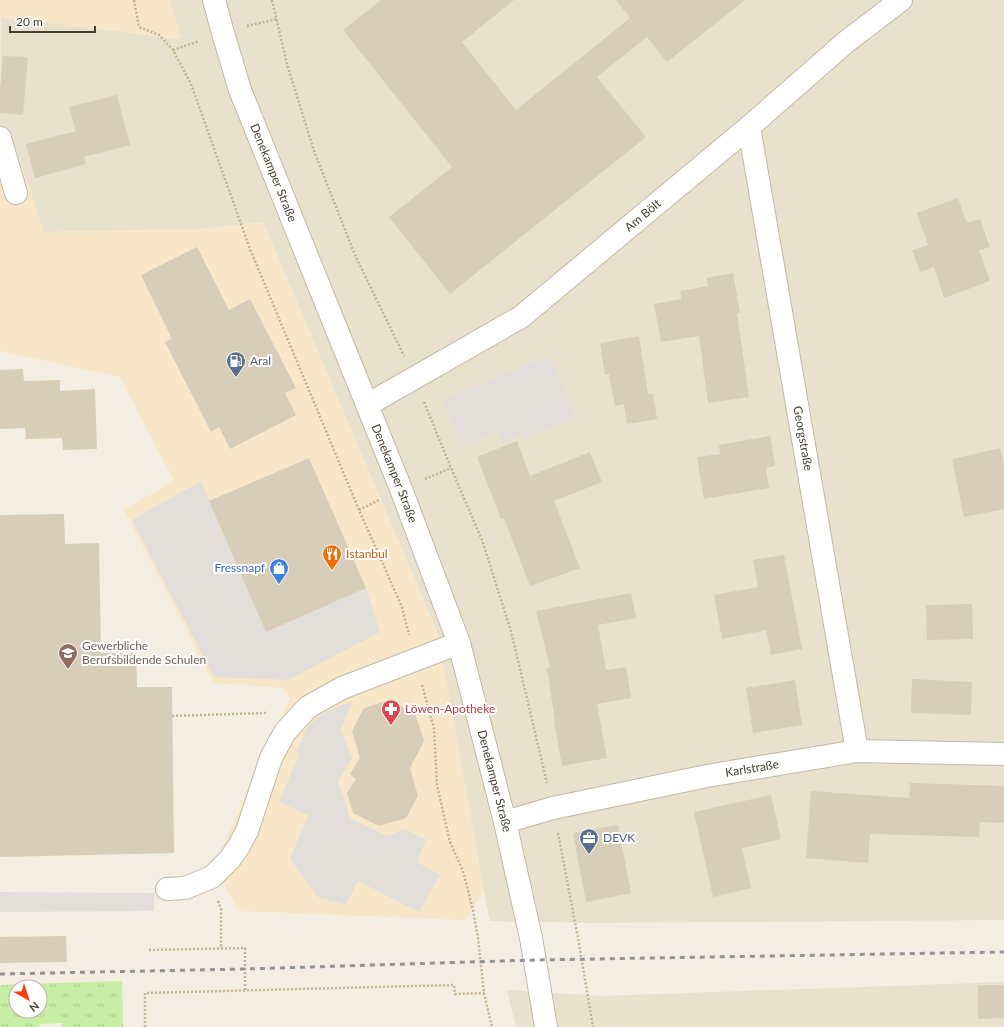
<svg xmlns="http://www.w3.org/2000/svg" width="1004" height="1027" font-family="Lato,sans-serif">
	<defs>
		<pattern id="grass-tufts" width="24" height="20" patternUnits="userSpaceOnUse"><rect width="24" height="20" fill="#c8eda4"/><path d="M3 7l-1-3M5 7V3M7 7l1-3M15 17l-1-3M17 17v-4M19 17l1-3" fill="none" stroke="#adcc8e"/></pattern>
	</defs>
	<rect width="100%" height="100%" fill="#f3eee1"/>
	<g fill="#e7e1ce">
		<path d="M 170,0 L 1004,0 L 1004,920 L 588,923 L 490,921 L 484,892 L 438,634 L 263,222 L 200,229 L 44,232 L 11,134 L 0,126 L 1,17 L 181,39 Z"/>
		<path d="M 1004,982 L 1004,1027 L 516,1027 L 507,990 L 601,996 Z"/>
	</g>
	<g fill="#f8e6c8">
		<path d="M 0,0 L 170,0 L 181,39 L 1,17 L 0,22 Z"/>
		<path d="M 0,126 L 11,134 L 44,232 L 200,229 L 263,222 L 438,634 L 484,892 L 465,920 L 239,911 L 214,866 L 290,698 L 283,688 L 213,683 L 124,510 L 174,481 L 120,377 L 0,351 Z"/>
	</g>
	<path fill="url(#grass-tufts)" fill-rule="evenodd" d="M 122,981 L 123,1027 L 62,1027 L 62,1023 L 40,1024 L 39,1027 L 0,1027 L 0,985 ZM 16,987 L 40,987 L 40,1011 L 16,1011 Z"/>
	<g fill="#e2dfda">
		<path d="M 549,356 L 575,417 L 526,437 L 523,433 L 502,442 L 497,431 L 462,445 L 443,400 Z"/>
		<path d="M 201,481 L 266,632 L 366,588 L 380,632 L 288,680 L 214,677 L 132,520 Z"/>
		<path d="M 353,701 L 341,729 L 352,759 L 338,781 L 350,818 L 387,836 L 405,829 L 426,840 L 417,862 L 440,875 L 419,912 L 358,881 L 346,905 L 319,898 L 290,859 L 308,815 L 279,802 L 299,754 L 296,752 L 308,726 L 320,716 L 332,709 Z"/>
		<path d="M 0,892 L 154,893 L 154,911 L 0,912 Z"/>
	</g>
	<g fill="#d8cdb8">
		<path d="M 381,0 L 514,0 L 462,42 L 516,110 L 630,18 L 616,0 L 745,0 L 667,62 L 647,37 L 597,77 L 646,137 L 450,294 L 389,217 L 452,167 L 343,30 Z"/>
		<path d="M 3,56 L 28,57 L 23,115 L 0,113 L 0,89 Z"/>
		<path d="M 117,95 L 130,145 L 84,157 L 86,164 L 35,178 L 26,144 L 76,131 L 69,107 Z"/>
		<path d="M 958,198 L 967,223 L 980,219 L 990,247 L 979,250 L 990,281 L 944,298 L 934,267 L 920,272 L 912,250 L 928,245 L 917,213 Z"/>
		<path d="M 197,247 L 229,310 L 250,299 L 296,388 L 285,393 L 296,415 L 230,449 L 219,427 L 211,432 L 165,342 L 172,339 L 141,275 Z"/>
		<path d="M 733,273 L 740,313 L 737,313 L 749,397 L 708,403 L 699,336 L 661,342 L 654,304 L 682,299 L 680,291 L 708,286 L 706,278 Z"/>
		<path d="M 639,336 L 648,394 L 653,394 L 657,419 L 627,424 L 624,404 L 615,406 L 609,374 L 605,375 L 600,343 Z"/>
		<path d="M 23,369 L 24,381 L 60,380 L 60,391 L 95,389 L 97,449 L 63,450 L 62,438 L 26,439 L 25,428 L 0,429 L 0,370 Z"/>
		<path d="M 770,436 L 775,466 L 766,468 L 769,488 L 704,499 L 697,457 L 720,454 L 719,445 Z"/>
		<path d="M 517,441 L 530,476 L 590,452 L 602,482 L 554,501 L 580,568 L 530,586 L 504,518 L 501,519 L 477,457 Z"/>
		<path d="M 1000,448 L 1004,465 L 1004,509 L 964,517 L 952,459 Z"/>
		<path d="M 309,458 L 366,588 L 266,632 L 209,501 Z"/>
		<path d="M 64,514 L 65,544 L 99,543 L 101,653 L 136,653 L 137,687 L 172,687 L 174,853 L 0,857 L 0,515 Z"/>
		<path d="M 784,555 L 802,649 L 771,655 L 766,630 L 722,639 L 714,595 L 758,587 L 753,560 Z"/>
		<path d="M 631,593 L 636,618 L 598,625 L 606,670 L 626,667 L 631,698 L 597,704 L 607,758 L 562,766 L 554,721 L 555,721 L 547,668 L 550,667 L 536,611 Z"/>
		<path d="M 972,604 L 973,639 L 927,640 L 926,605 Z"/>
		<path d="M 912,679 L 972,682 L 971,715 L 911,713 Z"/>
		<path d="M 795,680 L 802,725 L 753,733 L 746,688 Z"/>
		<path d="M 390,700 L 415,714 L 424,741 L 410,768 L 418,796 L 406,818 L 379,826 L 353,813 L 347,793 L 356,779 L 350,774 L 360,758 L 352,731 L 364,708 Z"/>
		<path d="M 910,783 L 1004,786 L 1004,823 L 980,822 L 979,837 L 870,834 L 868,863 L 806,858 L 811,791 L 909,798 Z"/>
		<path d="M 771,795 L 781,839 L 742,848 L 751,888 L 713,897 L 694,812 Z"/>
		<path d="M 618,825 L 631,893 L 586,902 L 573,833 Z"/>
		<path d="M 66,936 L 67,962 L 0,963 L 0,937 Z"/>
		<path d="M 978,985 L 1004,985 L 1004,1018 L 978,1019 Z"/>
	</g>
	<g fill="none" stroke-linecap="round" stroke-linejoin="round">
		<defs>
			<g id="minor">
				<path id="s1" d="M 214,0 L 223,33 L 240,90 L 401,489 L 459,643 L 505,822 L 531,938 L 546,1027"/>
				<path id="s2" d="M 749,127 L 857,751"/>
				<path d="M 0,138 L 16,193"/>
				<path id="s3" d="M 367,405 L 521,317 L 749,127 L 846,42 L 901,0"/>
				<path id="s4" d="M 505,822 L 553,808 L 707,776 L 857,751 L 1004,754"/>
				<path d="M 167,889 L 185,888 L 212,877 L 230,859 L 239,846 L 247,831 L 271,758 L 285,732 L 308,707 L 342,688 L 459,643"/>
			</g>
		</defs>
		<use href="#minor" stroke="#c1b9a5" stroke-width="24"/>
		<g stroke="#c2b492" stroke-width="2.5" stroke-dasharray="2 2" stroke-linecap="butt">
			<path d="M 134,0 L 139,27 L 159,35 L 173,50 L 191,84 L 250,249 L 359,510 L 402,607 L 409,635"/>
			<path d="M 272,0 L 287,64 L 314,151 L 355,255 L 404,356"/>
			<path d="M 247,26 L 277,19"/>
			<path d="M 173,50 L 199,41"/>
			<path d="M 424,402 L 451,468 L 482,540 L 511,631 L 547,783"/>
			<path d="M 425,479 L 451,468"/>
			<path d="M 359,510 L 379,500"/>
			<path d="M 422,685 L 434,728 L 437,785 L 450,842 L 463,871 L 473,910 L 478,938 L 484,993 L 492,1027"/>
			<path d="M 172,716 L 267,713"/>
			<path d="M 558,833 L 578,938 L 593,1027"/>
			<path d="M 218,901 L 221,909 L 221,948"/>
			<path d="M 149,950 L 245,948 L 245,990"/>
			<path d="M 145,1027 L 145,993 L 454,985 L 455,994 L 484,993"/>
		</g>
		<use href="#minor" stroke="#fff" stroke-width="22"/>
		<path stroke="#939393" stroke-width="3" stroke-dasharray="5 5" stroke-linecap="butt" d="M 0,974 L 245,969 L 534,960 L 1004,952"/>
	</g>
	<defs>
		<symbol id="fuel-pin" viewBox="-11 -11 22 30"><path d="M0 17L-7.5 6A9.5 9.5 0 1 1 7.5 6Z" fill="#5c6f8a" stroke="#fff"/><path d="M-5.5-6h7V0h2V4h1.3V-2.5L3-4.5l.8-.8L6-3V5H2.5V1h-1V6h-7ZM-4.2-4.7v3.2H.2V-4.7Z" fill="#fff"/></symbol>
		<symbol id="restaurant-pin" viewBox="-11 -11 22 30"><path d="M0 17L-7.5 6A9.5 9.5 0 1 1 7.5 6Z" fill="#e8710a" stroke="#fff"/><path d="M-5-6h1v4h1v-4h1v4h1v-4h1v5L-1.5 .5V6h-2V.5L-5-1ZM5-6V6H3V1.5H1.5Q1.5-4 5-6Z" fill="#fff"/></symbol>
		<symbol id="shop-pin" viewBox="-11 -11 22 30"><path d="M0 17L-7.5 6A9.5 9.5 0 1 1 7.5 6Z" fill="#3f7fe0" stroke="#fff"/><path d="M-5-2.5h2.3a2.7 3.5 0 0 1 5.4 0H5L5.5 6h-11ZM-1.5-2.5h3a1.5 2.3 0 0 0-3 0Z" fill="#fff"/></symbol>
		<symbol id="school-pin" viewBox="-11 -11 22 30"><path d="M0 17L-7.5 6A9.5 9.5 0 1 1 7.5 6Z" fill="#8d6e63" stroke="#fff"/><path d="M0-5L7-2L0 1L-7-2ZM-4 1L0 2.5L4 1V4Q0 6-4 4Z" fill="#fff"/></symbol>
		<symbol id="pharmacy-pin" viewBox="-11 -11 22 30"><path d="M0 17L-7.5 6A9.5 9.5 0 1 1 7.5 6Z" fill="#e0444e" stroke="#fff"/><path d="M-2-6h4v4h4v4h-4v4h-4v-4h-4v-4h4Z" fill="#fff"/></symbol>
		<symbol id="office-pin" viewBox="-11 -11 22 30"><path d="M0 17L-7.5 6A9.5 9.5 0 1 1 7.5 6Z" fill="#5c6f8a" stroke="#fff"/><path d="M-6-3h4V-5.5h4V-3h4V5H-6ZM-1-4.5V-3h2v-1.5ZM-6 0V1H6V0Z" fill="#fff"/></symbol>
	</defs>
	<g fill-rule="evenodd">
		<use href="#fuel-pin" x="225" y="350" width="22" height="30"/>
		<use href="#restaurant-pin" x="321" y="543" width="22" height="30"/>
		<use href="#shop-pin" x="268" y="557" width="22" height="30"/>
		<use href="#school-pin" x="57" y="642" width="22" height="30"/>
		<use href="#pharmacy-pin" x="380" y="698" width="22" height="30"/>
		<use href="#office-pin" x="578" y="827" width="22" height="30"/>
	</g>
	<g text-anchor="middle" stroke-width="4" stroke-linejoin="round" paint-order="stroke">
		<g font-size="12" fill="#443e31" stroke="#fff">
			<text dy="4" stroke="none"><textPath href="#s1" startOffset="183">Denekamper Straße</textPath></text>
			<text dy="4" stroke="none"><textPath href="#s3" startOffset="336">Am Bölt</textPath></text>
			<text dy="4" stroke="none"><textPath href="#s2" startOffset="316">Georgstraße</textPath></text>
			<text dy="4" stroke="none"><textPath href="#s1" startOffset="507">Denekamper Straße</textPath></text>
			<text dy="4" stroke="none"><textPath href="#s4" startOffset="253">Karlstraße</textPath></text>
			<text dy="4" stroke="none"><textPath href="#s1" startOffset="831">Denekamper Straße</textPath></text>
		</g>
		<g font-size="12" fill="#4e5e75" stroke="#fff" text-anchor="start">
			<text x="250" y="365">Aral</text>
			<text x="603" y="842">DEVK</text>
		</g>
		<g font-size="12" fill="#c56008" stroke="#fff" text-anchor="start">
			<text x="346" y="558">Istanbul</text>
		</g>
		<g font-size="12" fill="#366cbe" stroke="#fff" text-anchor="end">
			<text x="265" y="572">Fressnapf</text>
		</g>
		<g font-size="12" fill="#785e54" stroke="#fff" text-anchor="start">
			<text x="82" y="650">Gewerbliche<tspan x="82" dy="14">Berufsbildende Schulen</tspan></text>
		</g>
		<g font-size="12" fill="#be3a42" stroke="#fff" text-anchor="start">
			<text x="405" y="713">Löwen-Apotheke</text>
		</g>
	</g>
	<g transform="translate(28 999) rotate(141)"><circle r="19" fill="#ffffff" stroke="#b4b2ad"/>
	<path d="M0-3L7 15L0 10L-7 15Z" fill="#ff3c0b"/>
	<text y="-6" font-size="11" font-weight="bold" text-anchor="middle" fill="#443e31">N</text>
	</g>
	<path d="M10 26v6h85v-6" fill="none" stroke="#443e31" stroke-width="2"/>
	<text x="16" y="26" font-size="12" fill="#443e31" stroke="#ffffff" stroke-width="3" paint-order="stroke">20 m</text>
</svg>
